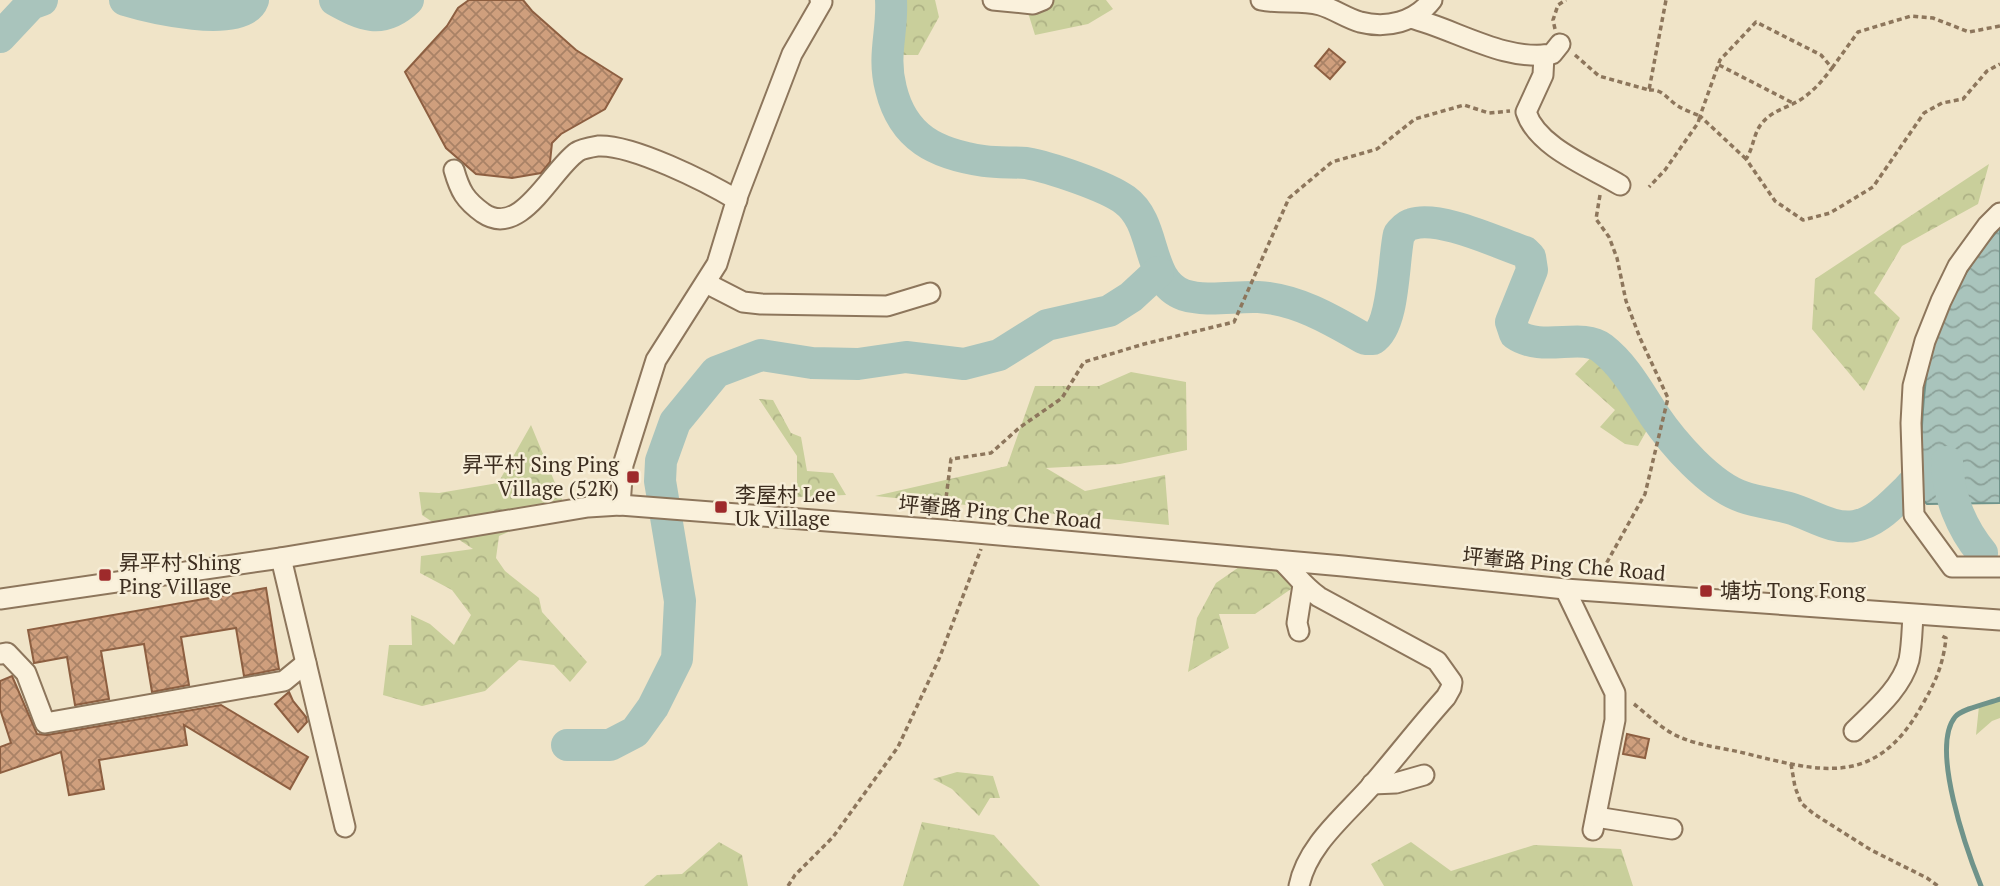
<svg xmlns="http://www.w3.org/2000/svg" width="2000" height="886" font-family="'PT Serif','Noto Sans SC',serif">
	<defs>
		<pattern id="forest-crowns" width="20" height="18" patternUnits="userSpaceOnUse" patternTransform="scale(1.75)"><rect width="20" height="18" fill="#c9cf9b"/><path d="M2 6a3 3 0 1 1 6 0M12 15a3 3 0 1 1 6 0" fill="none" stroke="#aeb285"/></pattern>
		<pattern id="water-waves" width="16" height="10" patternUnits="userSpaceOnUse" patternTransform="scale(1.75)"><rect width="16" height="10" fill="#a9c4bc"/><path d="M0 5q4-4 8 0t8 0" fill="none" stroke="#8ba098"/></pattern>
		<pattern id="building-cross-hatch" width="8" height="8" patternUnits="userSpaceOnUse" patternTransform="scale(1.75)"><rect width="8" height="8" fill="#cf9f7d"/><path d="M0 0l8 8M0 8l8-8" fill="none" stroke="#a98266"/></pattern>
	</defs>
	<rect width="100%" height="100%" fill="#f0e4c8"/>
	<path fill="#c9cf9b" d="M 2000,699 L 2000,718 L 1992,721 L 1976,735 L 1979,706 Z"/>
	<g fill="url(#forest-crowns)">
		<path d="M 891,0 L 935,0 L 939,17 L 918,55 L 886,55 Z"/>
		<path d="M 1013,0 L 1106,0 L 1113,9 L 1088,24 L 1035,35 L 1025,3 Z"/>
		<path d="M 1989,164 L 1978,204 L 1902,246 L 1874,293 L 1900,318 L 1864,391 L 1812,329 L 1815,279 Z"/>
		<path d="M 1601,347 L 1634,381 L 1655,416 L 1638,446 L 1625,444 L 1600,427 L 1615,410 L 1575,374 Z"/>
		<path d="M 1131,372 L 1186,382 L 1187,450 L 1120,464 L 1046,468 L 1085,491 L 1165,475 L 1169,525 L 875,496 L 1007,466 L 1035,386 L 1099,386 Z"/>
		<path d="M 759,399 L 773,400 L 791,433 L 801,437 L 807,471 L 833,473 L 846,495 L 797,497 L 797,456 Z"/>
		<path d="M 531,425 L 565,507 L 499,536 L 496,558 L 505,571 L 539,598 L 542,612 L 587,662 L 570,682 L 554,665 L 519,660 L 485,691 L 422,706 L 383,695 L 389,645 L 412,645 L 411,615 L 430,624 L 454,645 L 471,615 L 452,590 L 420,573 L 421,556 L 473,549 L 422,515 L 419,492 L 439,493 L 498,483 Z"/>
		<path d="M 1242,565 L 1279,570 L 1294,587 L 1255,614 L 1219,614 L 1229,648 L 1188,672 L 1197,618 L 1216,583 Z"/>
		<path d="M 957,772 L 993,776 L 1000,798 L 990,798 L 979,816 L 952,789 L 933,779 Z"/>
		<path d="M 922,822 L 994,835 L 1040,886 L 903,886 Z"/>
		<path d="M 719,842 L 742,855 L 748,886 L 644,886 L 657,875 L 682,874 Z"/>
		<path d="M 1411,842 L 1451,871 L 1534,845 L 1621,849 L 1633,886 L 1384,886 L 1371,864 Z"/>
	</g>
	<path fill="url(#water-waves)" stroke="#6f938a" stroke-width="2" d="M 2000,228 L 2000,503 L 1927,504 L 1920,497 C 1921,455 1921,412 1927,372 C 1933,326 1968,261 2000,228 Z"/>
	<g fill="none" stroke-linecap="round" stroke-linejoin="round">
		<path stroke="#6f938a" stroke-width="5" d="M 1981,886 C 1967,851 1930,748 1955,717 C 1961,709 1989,703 2000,699"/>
		<g stroke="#a9c4bc" stroke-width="32">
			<path d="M 125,0 C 148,7 242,30 253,0"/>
			<path d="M 335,0 C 362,15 382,25 408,0"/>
			<path d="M 891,0 C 893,32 882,55 891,89 C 903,138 936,154 984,161 C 997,163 1012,162 1026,163 C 1049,167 1106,186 1125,200 C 1158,224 1145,281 1184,295 C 1207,302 1234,296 1258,297 C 1297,299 1332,320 1365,339 L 1373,339 C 1395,325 1393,259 1399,234 C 1403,230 1406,225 1412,224 C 1439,215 1498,243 1525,252 L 1530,257 L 1532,270 L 1511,322 L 1515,334 C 1542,353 1582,332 1602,348 C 1625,366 1638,391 1654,415 C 1673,443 1710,486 1743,497 C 1758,502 1774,504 1789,508 C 1811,514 1832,530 1855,526 C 1877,522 1892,504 1907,490 C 1910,487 1914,481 1918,479 C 1924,476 1933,476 1939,475"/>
			<path d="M 0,37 L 31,4 L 42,0"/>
			<path d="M 1947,462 C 1948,495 1961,528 1982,553"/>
			<path d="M 567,745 L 610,745 L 635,732 L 653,707 L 677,659 L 680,601 L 660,481 L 661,461 L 675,422 L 716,372 L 761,355 L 812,363 L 858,364 L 906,357 L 964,364 L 999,355 L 1047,325 L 1109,311 L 1131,297 L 1158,272"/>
		</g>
	</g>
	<g fill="url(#building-cross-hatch)" stroke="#8d5f41" stroke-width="2">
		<path d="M 469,0 L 523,0 L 532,11 L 576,50 L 622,79 L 605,109 L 561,134 L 552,143 L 550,162 L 541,173 L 512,178 L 476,174 L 446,148 L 405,72 L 447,26 L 458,8 Z"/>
		<path d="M 1329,49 L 1345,62 L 1330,79 L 1315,66 Z"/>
		<path d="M 266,588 L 279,669 L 244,676 L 236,628 L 181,637 L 189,685 L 152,692 L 144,644 L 101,651 L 109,699 L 75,705 L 67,657 L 34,663 L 28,630 Z"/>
		<path d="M 12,676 L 37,734 L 47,735 L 221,705 L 308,757 L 290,789 L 184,725 L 187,745 L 99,760 L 104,789 L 69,795 L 61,752 L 0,773 L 0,747 L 11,743 L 0,709 L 0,681 Z"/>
		<path d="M 289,692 L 293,701 L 306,717 L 307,722 L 298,732 L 275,704 Z"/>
		<path d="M 1627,734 L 1649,739 L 1645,758 L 1623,754 Z"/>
	</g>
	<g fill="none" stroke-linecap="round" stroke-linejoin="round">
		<defs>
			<g id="minor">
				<path d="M 993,0 L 1033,4 L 1043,0"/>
				<path d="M 1261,0 C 1281,4 1301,0 1320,5 C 1334,9 1346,18 1360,22 C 1387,29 1415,22 1432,0"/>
				<path d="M 1411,18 C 1457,30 1505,62 1552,54 L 1560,44"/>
				<path d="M 1544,55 L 1543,75 L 1526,112 C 1537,147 1590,167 1620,185"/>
				<path d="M 454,170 C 460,191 465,200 483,213 C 521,239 551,170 577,152 C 581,149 592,147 598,146 C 632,144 707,182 737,200"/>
				<path d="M 2000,213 L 1987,226 L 1958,266 L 1941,301 L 1925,341 L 1913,386 L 1911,423 L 1914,515 L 1952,567 L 2000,567"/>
				<path d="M 706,283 L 743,302 L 761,304 L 887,306 L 930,293"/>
				<path d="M 620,505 L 623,465 L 656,360 L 717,264 L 738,195 L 792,54 L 822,2 L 820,0"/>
				<path d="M 281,558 L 345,827"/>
				<path d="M 1282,561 C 1296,574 1302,585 1319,597 L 1437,661 L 1452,682 L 1451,688 L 1446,697 C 1420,726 1397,756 1372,785 C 1346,815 1307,845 1299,886"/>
				<path d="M 1565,589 L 1615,693 L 1615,720 L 1593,830"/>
				<path d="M 0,599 L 281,558 L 588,507 L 620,505 L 943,530 L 1343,566 L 1565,589 L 2000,620"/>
				<path d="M 1299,631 L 1297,623 L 1303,585"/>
				<path d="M 0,654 L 7,653 L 26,673 L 45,723 L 284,681 L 306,663"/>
				<path d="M 1854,731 C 1874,711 1901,689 1909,660 C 1912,645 1912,629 1913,615"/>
				<path d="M 1372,784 L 1396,783 L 1424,775"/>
				<path d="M 1596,817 L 1672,829"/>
			</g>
		</defs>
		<use href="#minor" stroke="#8d765c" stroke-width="23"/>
		<g stroke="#8d765c" stroke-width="3.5" stroke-dasharray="5 3.5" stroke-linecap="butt">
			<path d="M 1555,29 L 1553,20 L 1558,5 L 1566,0"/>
			<path d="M 1575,55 L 1599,76 L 1649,90 L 1666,0"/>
			<path d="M 1719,65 L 1793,103"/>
			<path d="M 1832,68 L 1858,32 L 1911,16 L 1933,18 L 1969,32 L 2000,26"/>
			<path d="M 1649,90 C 1663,89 1667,99 1678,106 C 1684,110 1693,113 1700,116 L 1698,123 L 1665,170 L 1649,187"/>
			<path d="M 1746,159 L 1700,116 L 1720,60 L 1756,22 L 1821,55 L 1832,68 C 1823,80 1814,91 1800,100 C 1787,108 1773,110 1762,123 C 1753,134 1754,147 1746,159 L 1775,201 L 1803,220 L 1830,213 L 1873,187 L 1924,113 L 1942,103 L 1963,99 L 1987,71 L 2000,64"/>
			<path d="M 1600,195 L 1596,219 L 1609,237 L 1617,258 L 1626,301 L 1640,338 L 1668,398 L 1645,494 L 1601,573"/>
			<path d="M 944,514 L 951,459 L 991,453 L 1019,428 L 1062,398 L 1084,362 L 1144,344 L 1234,322 L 1289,198 L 1332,162 L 1377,149 L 1415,119 L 1464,105 L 1489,113 L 1510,111"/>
			<path d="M 1634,704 C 1648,715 1665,732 1682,738 C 1701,746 1724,748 1744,753 C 1821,772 1875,788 1921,707 C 1935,683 1943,666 1946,638 L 1940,635"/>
			<path d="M 1791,764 L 1795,787 L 1801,803 L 1814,814 L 1871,850 L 1927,878 L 1938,886"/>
			<path d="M 788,886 L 795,875 L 833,837 L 898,747 L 939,659 L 981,549"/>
		</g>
		<use href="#minor" stroke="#faf1dc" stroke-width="19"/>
	</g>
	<g fill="#9e2a2b" stroke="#f7eed8" stroke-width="2.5">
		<rect x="626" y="470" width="14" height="14" rx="3.5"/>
		<rect x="714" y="500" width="14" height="14" rx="3.5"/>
		<rect x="98" y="568" width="14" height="14" rx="3.5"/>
		<rect x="1699" y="584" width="14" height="14" rx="3.5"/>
	</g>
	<g text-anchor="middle" stroke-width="5" stroke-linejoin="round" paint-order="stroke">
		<g font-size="21" fill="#3d2e20" stroke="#f7eed8" text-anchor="start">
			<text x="619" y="472" text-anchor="end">昇平村 Sing Ping<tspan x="619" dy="24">Village (52K)</tspan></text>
			<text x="735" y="502">李屋村 Lee<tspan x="735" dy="24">Uk Village</tspan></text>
			<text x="119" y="570">昇平村 Shing<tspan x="119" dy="24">Ping Village</tspan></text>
			<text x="1720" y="598">塘坊 Tong Fong</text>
		</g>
		<g font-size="21" fill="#3d2e20" stroke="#f7eed8">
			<text transform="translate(1000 513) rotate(5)" y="7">坪輋路 Ping Che Road</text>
			<text transform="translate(1564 565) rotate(5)" y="7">坪輋路 Ping Che Road</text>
		</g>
	</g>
</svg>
